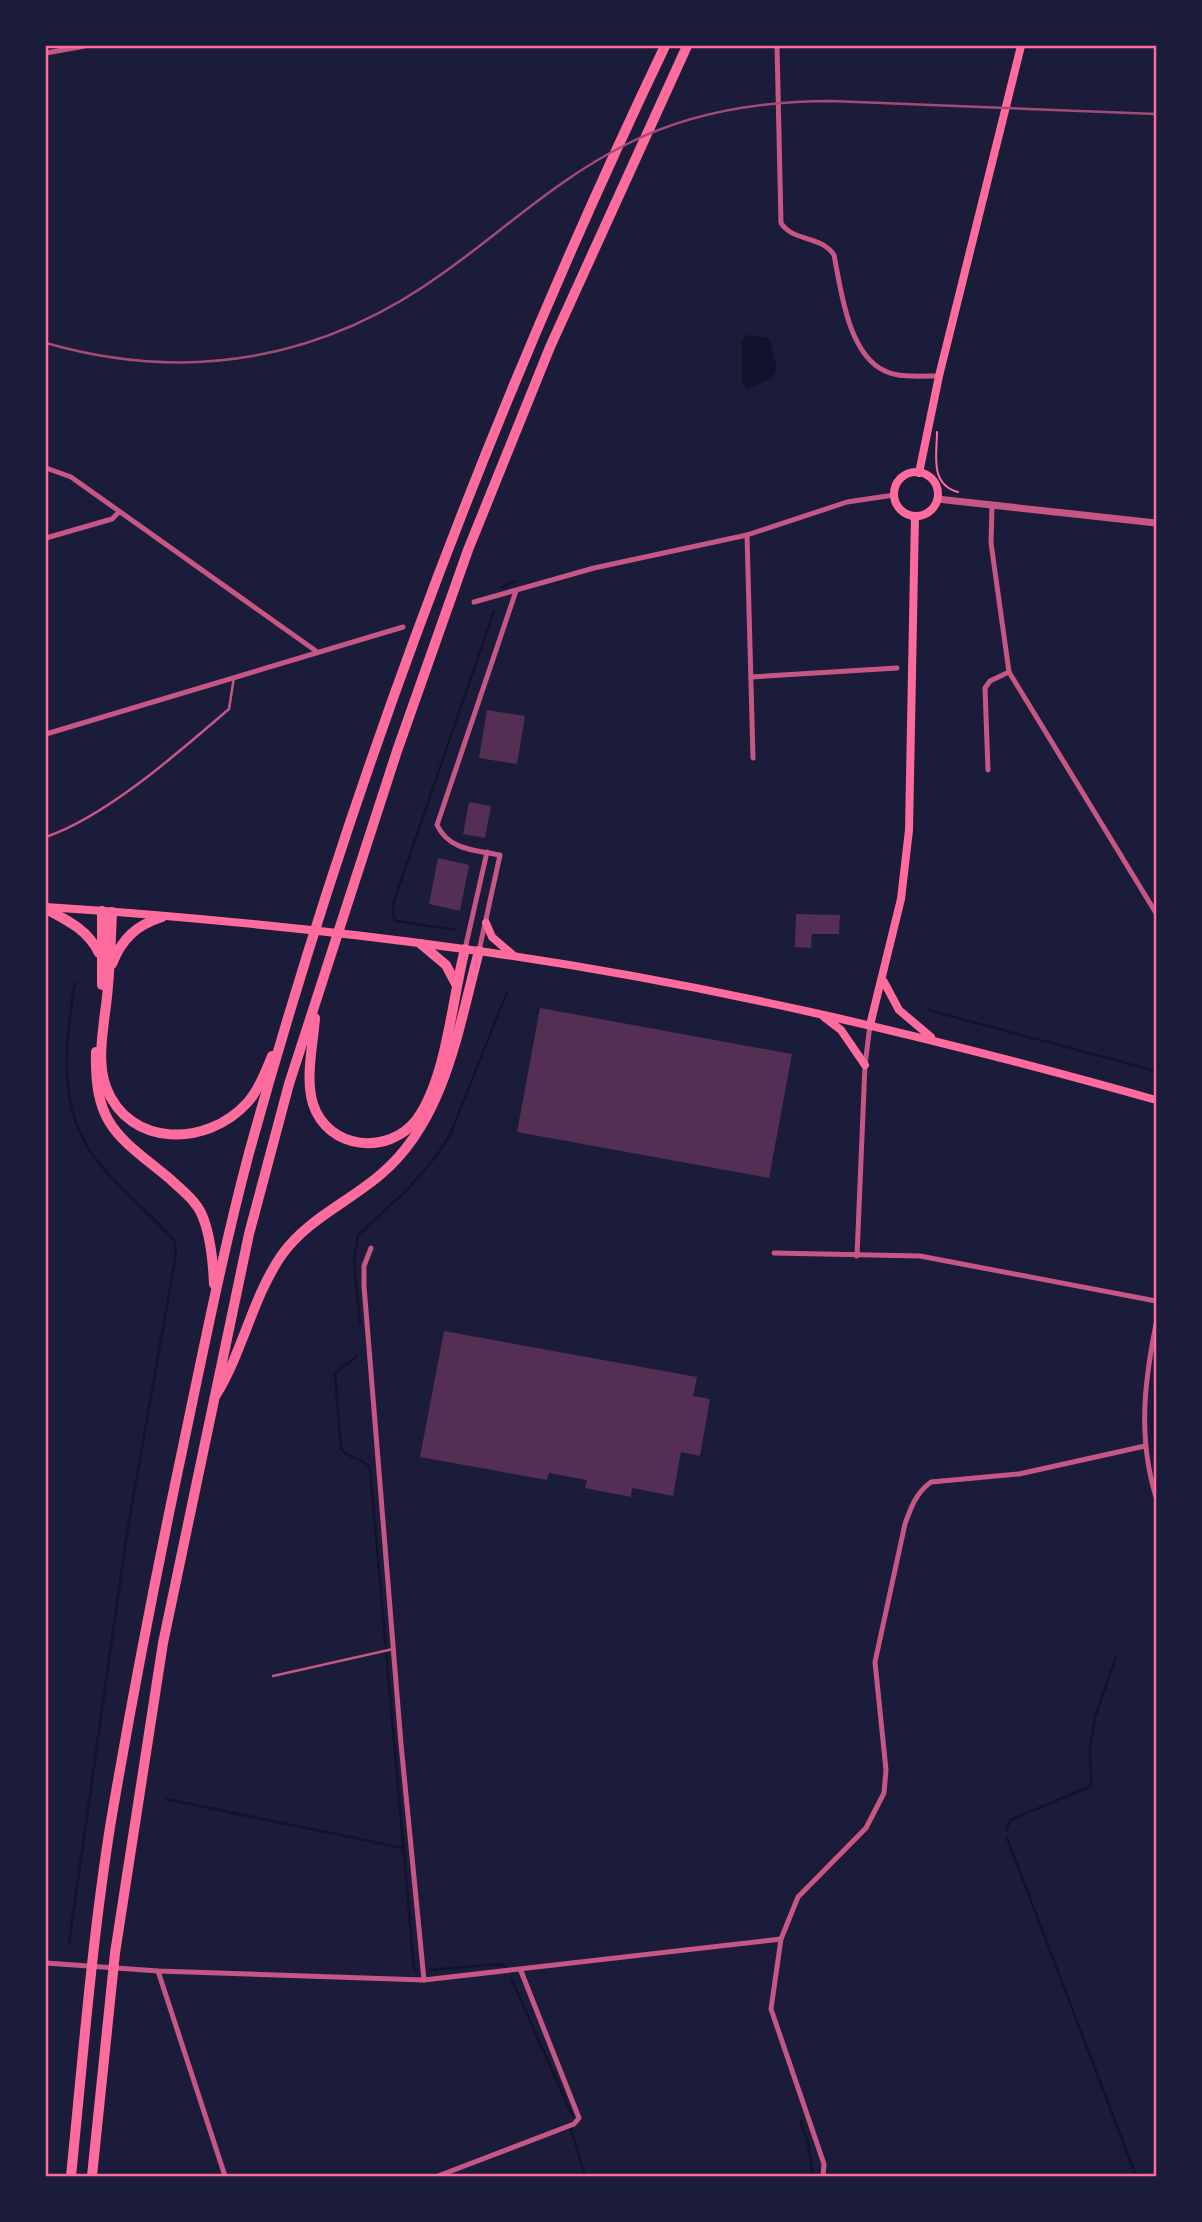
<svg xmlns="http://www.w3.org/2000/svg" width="1202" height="2222" font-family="Quicksand,sans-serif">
	<rect width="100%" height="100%" fill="#1b1b3a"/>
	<path fill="#12122b" d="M 747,335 L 769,338 L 777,369 L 771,378 L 748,389 L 742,384 L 742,341 Z"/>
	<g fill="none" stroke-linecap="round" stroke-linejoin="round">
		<g stroke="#12122b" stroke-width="2.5">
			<path d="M 501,588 L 515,581"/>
			<path d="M 456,930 L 396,921 L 393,916 L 394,901 L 494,611"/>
			<path d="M 928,1010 L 1156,1071"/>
			<path d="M 360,1325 L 354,1259 L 358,1235 L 407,1190 L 438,1154 L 450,1135 L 507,992"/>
			<path d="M 357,1356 L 335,1373 L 341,1449 C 348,1459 363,1457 370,1468 L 414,1968 L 417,1971"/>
			<path d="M 1156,1368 L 1152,1427 L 1156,1462"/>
			<path d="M 166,1799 L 403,1848"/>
			<path d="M 1006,1831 L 1010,1820 L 1091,1786 L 1090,1748 L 1095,1717 L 1116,1657"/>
			<path d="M 1007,1838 L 1136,2176"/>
			<path d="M 69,1943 L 127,1533 L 176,1254 L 174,1240 C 150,1213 121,1191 99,1163 C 56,1112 65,1044 75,983"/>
			<path d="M 429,1970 L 501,1964 L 507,1968"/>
			<path d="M 511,1978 L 572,2115"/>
			<path d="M 800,2120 L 808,2142 L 813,2176"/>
			<path d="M 571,2129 L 585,2176"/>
		</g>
	</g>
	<g fill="#542f53">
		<path d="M 487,710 L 525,716 L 517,764 L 479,758 Z"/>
		<path d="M 469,802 L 491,806 L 485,838 L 463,834 Z"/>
		<path d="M 438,858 L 469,865 L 460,911 L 429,904 Z"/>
		<path d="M 796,914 L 840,915 L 839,934 L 812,934 L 811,948 L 795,947 Z"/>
		<path d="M 540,1008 L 792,1054 L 769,1178 L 517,1132 Z"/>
		<path d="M 444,1331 L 697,1377 L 693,1396 L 710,1399 L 700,1456 L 681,1452 L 673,1496 L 632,1488 L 631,1497 L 585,1488 L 587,1480 L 549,1473 L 547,1480 L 420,1457 Z"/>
	</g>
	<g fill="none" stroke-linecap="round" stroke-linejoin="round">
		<path stroke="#ff6b9d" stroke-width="2" d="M 937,432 C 937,454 929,484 958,492"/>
		<g stroke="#c65784" stroke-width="2.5">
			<path d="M 46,837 C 107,816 179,752 229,709 L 234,677"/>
			<path d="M 273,1676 L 393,1649"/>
		</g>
		<g stroke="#c65784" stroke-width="5">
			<path d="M 777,46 L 781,223 C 793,242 821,235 834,255 C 841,290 848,354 885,371 C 899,378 923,376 939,376"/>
			<path d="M 46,53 L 85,46"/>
			<path d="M 46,468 L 71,477 L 316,651"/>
			<path d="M 992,507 L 991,543 L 1009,672 L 1156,913"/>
			<path d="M 747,535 L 753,758"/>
			<path d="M 46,538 L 112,519 L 119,512"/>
			<path d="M 474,602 L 594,568 L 747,535 L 847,502 L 894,495"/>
			<path d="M 751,677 L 897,668"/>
			<path d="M 46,734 L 403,627"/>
			<path d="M 988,770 L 985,688 L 990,681 L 1009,672"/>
			<path d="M 465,949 L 487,852"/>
			<path d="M 479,951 L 500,855 C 474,850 449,850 437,825 L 516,591"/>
			<path d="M 371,1248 L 364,1266 L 364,1286 L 401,1744 L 424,1980"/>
			<path d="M 774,1253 L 920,1256 L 1156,1301"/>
			<path d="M 857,1256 L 865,1065 L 870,1025"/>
			<path d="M 1156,1324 C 1144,1384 1138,1438 1156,1497"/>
			<path d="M 46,1963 L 158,1971 L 424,1980 L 781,1939"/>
			<path d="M 158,1971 L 225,2176"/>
			<path d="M 438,2176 L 574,2124 L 579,2118 L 521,1971"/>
			<path d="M 823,2176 L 824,2164 L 771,2009 L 781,1939 L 798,1897 L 866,1828 L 884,1793 L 886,1770 L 875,1662 L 905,1524 C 911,1507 916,1493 931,1482 L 1019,1474 L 1145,1446"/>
		</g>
		<path stroke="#c65784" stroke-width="7" d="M 937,499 L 1156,523"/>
		<g stroke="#ff6b9d" stroke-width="8">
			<circle cx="916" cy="494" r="22"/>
			<path d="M 919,473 L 939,376 L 1021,46"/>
			<path d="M 46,907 C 185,916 325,930 464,949 C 698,981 929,1036 1156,1100"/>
			<path d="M 486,923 L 492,937 L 513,955"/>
			<path d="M 884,982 L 899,1010 L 931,1037"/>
			<path d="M 824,1017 L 841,1030 L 865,1065"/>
			<path d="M 870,1025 L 901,899 L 909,830 L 915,516"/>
		</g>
		<g stroke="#ff6b9d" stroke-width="10">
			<path d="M 46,909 C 67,920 88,930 99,953"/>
			<path d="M 102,911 L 102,985"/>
			<path d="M 112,912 C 111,937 110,962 108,986 C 106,1017 95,1058 106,1087 C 129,1148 207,1147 247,1103 C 258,1091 266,1071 272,1056"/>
			<path d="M 421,944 L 446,965 L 456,984"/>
			<path d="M 112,964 C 122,938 137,925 162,917"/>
			<path d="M 315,1018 C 313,1045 305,1078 313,1104 C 328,1150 389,1156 417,1119 C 447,1077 452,999 465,949"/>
			<path d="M 96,1052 C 94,1126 118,1136 170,1179 C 181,1189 196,1201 202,1215 C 211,1236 213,1261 214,1284"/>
			<path d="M 216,1395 C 243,1351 252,1299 281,1256 C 306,1220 347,1203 380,1175 C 445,1121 458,1029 479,951"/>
			<path d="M 71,2176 C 83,2058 92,1939 111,1821 C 133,1692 158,1564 185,1437 C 205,1342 224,1247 249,1153 C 354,773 495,402 665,46"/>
			<path d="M 92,2176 L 115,1953 L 163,1643 L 249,1234 L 289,1084 L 397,751 L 468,550 L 550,347 L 687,46"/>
		</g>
		<path stroke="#a44b75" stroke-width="2.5" d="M 46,343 C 189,384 325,360 446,271 C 506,228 560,177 627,144 C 690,112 762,101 832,101 L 1156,114"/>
	</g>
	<rect width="1202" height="2222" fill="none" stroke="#1b1b3a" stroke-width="94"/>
	<rect x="47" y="47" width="1108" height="2128" fill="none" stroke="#ff6b9d" stroke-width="2.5"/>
</svg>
